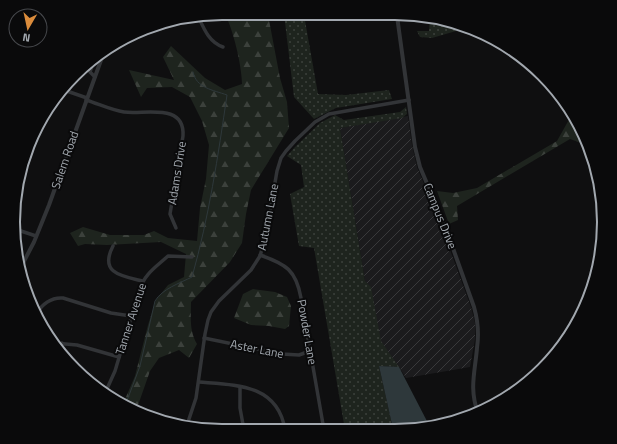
<svg xmlns="http://www.w3.org/2000/svg" width="617" height="444" font-family="'Titillium Web',sans-serif">
	<defs>
		<pattern id="industrial-furrows" width="10" height="10" patternUnits="userSpaceOnUse"><rect width="10" height="10" fill="#1b1b1d"/><path d="M-1 1l2-2M0 10L10 0M9 11l2-2" fill="none" stroke="#39393b"/></pattern>
		<pattern id="green-dots" width="8" height="8" patternUnits="userSpaceOnUse"><rect width="8" height="8" fill="#1e241e"/><path d="M2 2h.1M6 6h.1" fill="none" stroke="#3c413c" stroke-width="1.8" stroke-linecap="round"/></pattern>
		<pattern id="forest-firs" width="22" height="20" patternUnits="userSpaceOnUse"><rect width="22" height="20" fill="#1e241e"/><path d="M5 1l3.5 6h-7zM16 11l3.5 6h-7z" fill="#3c413c"/></pattern>
	</defs>
	<rect width="100%" height="100%" fill="#0f0f10"/>
	<path fill="url(#industrial-furrows)" d="M 408,116 L 412,145 L 417,167 L 439,220 L 471,307 L 475,323 L 475,339 L 470,367 L 406,378 L 399,367 L 379,366 L 340,128 Z"/>
	<g fill="url(#green-dots)">
		<path d="M 284,14 L 304,15 L 318,94 L 346,95 L 389,90 L 392,99 L 336,108 L 314,119 L 294,97 Z"/>
		<path d="M 430,17 L 436,17 L 456,25 L 456,31 L 432,38 L 420,37 L 417,31 L 429,31 Z"/>
		<path d="M 406,107 L 407,114 L 402,118 L 340,128 L 365,281 L 371,287 L 381,341 L 399,367 L 379,366 L 393,429 L 345,430 L 314,248 L 299,246 L 290,194 L 304,187 L 301,165 L 287,156 L 295,147 L 320,123 L 335,115 L 344,120 L 400,112 Z"/>
	</g>
	<g fill="url(#forest-firs)">
		<path d="M 224,13 L 269,14 L 269,20 L 280,78 L 287,102 L 289,128 L 251,190 L 246,214 L 242,243 L 230,262 L 191,302 C 191,318 189,330 197,344 L 189,358 L 179,350 L 159,358 L 150,371 L 136,411 L 129,409 L 123,404 L 135,376 L 148,325 L 156,300 L 168,285 L 184,277 L 186,254 L 161,242 L 107,245 L 85,244 L 78,246 L 70,233 L 83,227 L 110,235 L 144,235 L 154,231 L 168,238 L 197,241 L 200,208 L 206,179 L 209,145 L 202,121 L 190,97 L 172,87 L 147,88 L 141,97 L 129,70 L 174,80 L 163,57 L 171,46 L 205,78 L 225,90 L 242,84 C 242,67 233,27 224,13 Z"/>
		<path d="M 571,116 L 587,145 L 570,139 L 457,206 L 458,220 L 449,224 L 437,191 L 453,193 L 477,188 L 557,141 Z"/>
		<path d="M 253,289 L 275,292 L 287,297 L 291,306 L 289,326 L 285,329 L 269,326 L 251,325 L 234,318 L 243,294 Z"/>
	</g>
	<path fill="#2e383b" d="M 379,366 L 399,367 L 430,427 L 423,429 L 393,429 Z"/>
	<g fill="none" stroke-linecap="round" stroke-linejoin="round">
		<path stroke="#2e383b" stroke-width="1" d="M 125,406 L 140,366 L 155,301 C 162,289 180,283 192,277 C 209,217 218,156 227,95 C 213,90 196,88 193,72"/>
		<g stroke="#323437" stroke-width="3.5">
			<path d="M 198,16 C 204,29 209,42 223,47"/>
			<path d="M 95,58 L 90,72 L 95,77"/>
			<path d="M 61,89 L 87,98"/>
			<path d="M 86,100 C 99,104 111,110 124,112 C 144,115 185,102 183,136 L 170,214 L 176,228"/>
			<path d="M 15,229 L 36,236"/>
			<path d="M 113,246 C 99,273 121,276 142,281"/>
			<path d="M 260,255 C 286,264 296,270 301,298 L 324,430"/>
			<path d="M 36,314 C 43,303 51,297 63,298 L 111,313 L 131,316"/>
			<path d="M 204,338 L 282,354 L 299,355 L 310,351"/>
			<path d="M 54,343 L 77,345 L 119,357"/>
			<path d="M 58,350 L 62,343"/>
			<path d="M 199,382 C 236,385 278,384 285,430"/>
			<path d="M 240,387 L 240,408 L 244,430"/>
			<path d="M 106,391 L 115,371 L 139,291 C 144,274 156,267 168,256 L 192,257"/>
			<path d="M 187,425 L 196,398 L 205,334 L 208,320 L 211,312 L 219,301 L 251,270 L 260,256 L 266,235 L 277,171 L 281,158 L 286,151 L 295,141 L 315,122 L 329,114 L 409,100"/>
		</g>
		<g stroke="#323437" stroke-width="4">
			<path d="M 397,16 L 415,147 L 420,167 L 445,226 L 474,307 C 478,321 479,334 477,348 C 475,372 469,389 478,413"/>
			<path d="M 20,269 L 34,242 L 49,205 L 105,49"/>
		</g>
	</g>
	<g text-anchor="middle" stroke-width="4" stroke-linejoin="round" paint-order="stroke">
		<g font-size="12" fill="#a2a8af" stroke="#0a0a0b">
			<text transform="translate(65 160) rotate(-71)" y="4">Salem Road</text>
			<text transform="translate(177 173) rotate(-81)" y="4">Adams Drive</text>
			<text transform="translate(440 216) rotate(68)" y="4">Campus Drive</text>
			<text transform="translate(268 217) rotate(-79)" y="4">Autumn Lane</text>
			<text transform="translate(131 319) rotate(-72)" y="4">Tanner Avenue</text>
			<text transform="translate(307 332) rotate(80)" y="4">Powder Lane</text>
			<text transform="translate(257 349) rotate(11)" y="4">Aster Lane</text>
		</g>
	</g>
	<path d="M0 0H617V444H0ZM222 20H395A202 202 0 0 1 597 222V222A202 202 0 0 1 395 424H222A202 202 0 0 1 20 222V222A202 202 0 0 1 222 20Z" fill="#0a0a0b" fill-rule="evenodd"/>
	<path fill="none" stroke="#a2a8af" stroke-width="2" d="M222 20H395A202 202 0 0 1 597 222V222A202 202 0 0 1 395 424H222A202 202 0 0 1 20 222V222A202 202 0 0 1 222 20Z"/>
	<g transform="translate(28 28) rotate(189)"><circle r="19" fill="#0a0a0b" stroke="#47494d"/>
	<path d="M0-3L7 15L0 10L-7 15Z" fill="#db8c3c"/>
	<text y="-6" font-size="11" font-weight="bold" text-anchor="middle" fill="#a2a8af">N</text>
	</g>
</svg>
